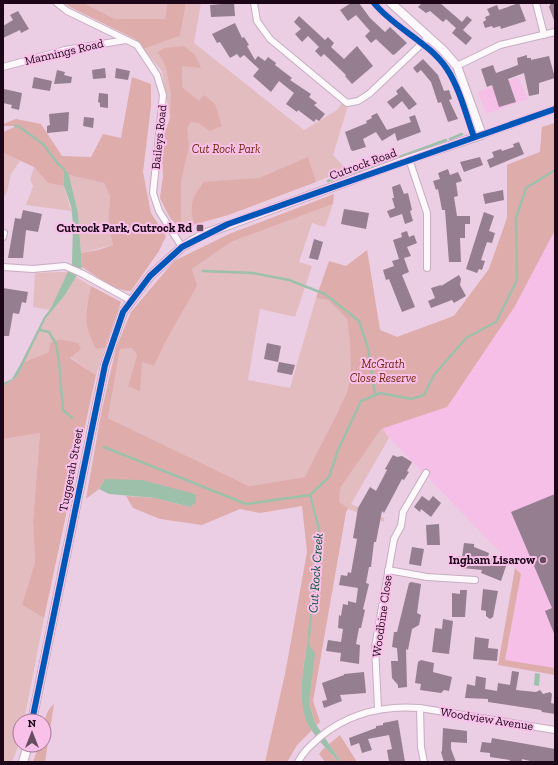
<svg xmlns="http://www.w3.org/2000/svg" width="558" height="765" font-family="'Zilla Slab',serif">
	<rect width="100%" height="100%" fill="#eccee4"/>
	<g fill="#f5bfe7">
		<path d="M 518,77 L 528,99 L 486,114 L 478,92 Z"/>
		<path d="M 555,160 L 555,668 L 505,661 L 521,574 L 381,429 L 477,313 Z"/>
	</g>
	<g fill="#e3bcbf">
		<path d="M 84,3 L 167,3 L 165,19 L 115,19 Z"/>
		<path d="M 186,3 L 201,3 L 194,43 L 304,130 L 337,110 L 342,103 L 348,106 L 333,155 L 347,170 L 228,215 L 181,229 L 170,218 L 160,198 L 163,177 L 162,141 L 170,118 L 162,71 L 143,49 L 180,36 Z"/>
		<path d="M 555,123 L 477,313 L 382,428 L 389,438 L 351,504 L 384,518 L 384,522 L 348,509 L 346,512 L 313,701 L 320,722 L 297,745 L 287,762 L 339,408 L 306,477 L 249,486 L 108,418 L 120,349 L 132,348 L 137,355 L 128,386 L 142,362 L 154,366 L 166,341 L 196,287 L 192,269 L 231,242 L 333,204 L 325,227 L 312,223 L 299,262 L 312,266 L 295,317 L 260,309 L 248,380 L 290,388 L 316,298 L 328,300 L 347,319 L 351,344 L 367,250 L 380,330 L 397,337 L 454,316 L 489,269 L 507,218 L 507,165 L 540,152 L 542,127 Z"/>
		<path d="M 3,153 L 20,161 L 11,174 L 7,192 L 3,199 Z"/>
		<path d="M 34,167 L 48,183 L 64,186 L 71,211 L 26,205 L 31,192 L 33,186 L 30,180 Z"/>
		<path d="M 69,175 L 104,183 L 110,196 L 108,225 L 113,245 L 81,253 L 78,213 Z"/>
		<path d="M 60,272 L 69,272 L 51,308 L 49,310 L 33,307 L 35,273 Z"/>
		<path d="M 76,277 L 91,286 L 86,310 L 96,349 L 105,348 L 96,375 L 70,357 L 78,343 L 60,339 L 49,352 L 24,362 L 46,318 L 65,295 Z"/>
		<path d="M 40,433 L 33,521 L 35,562 L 22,605 L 44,618 L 24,721 L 20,721 L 20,742 L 12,762 L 3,762 L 3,439 Z"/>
	</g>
	<g fill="#dfacac">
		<path d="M 65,3 L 84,3 L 115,19 L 165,19 L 167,3 L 186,3 L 180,36 L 143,49 L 135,39 L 70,7 Z"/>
		<path d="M 184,46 L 195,55 L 201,68 L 182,66 L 182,87 L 199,101 L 204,95 L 215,104 L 222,126 L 210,131 L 198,123 L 191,122 L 187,128 L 189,146 L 181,181 L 181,229 L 170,218 L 160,198 L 163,177 L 162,141 L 170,118 L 171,94 L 166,67 L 158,52 L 165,48 Z"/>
		<path d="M 132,77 L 151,84 L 151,106 L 143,172 L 151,213 L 166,236 L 159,251 L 131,291 C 116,292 95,275 82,267 L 81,253 L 98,250 L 113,245 L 108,225 L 110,196 L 104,183 L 69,175 L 63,168 L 64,186 L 48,183 L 34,167 L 3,153 L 3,132 L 17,126 L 3,126 L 3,124 L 16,119 L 41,124 L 62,156 L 91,157 L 103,134 L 121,138 Z"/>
		<path d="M 555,123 L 555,230 L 515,306 L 447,407 L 381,429 L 340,488 L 339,502 L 348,508 L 346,512 L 313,701 L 320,722 L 316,725 L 309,702 L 312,679 L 309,636 C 303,662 295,706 312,730 L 297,745 L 287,762 L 265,762 L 285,674 L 307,552 L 302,506 L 260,513 L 240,509 L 202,525 L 160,519 L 133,508 L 126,496 L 155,498 L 190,507 L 195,494 L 105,479 L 99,489 L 86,499 L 101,414 L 116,348 L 131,312 L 174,261 L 229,234 L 334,194 L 333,204 L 231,242 L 192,269 L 197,286 L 166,341 L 154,366 L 142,362 L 140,391 L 128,386 L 137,355 L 132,348 L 120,349 L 108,418 L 249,486 L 305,477 L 347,393 L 351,376 L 350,341 L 347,319 L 328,300 L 316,298 L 329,261 L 346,266 L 367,250 L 380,330 L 397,337 L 454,316 L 489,269 L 507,218 L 507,165 L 540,152 L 542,127 Z"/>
		<path d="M 308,157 L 316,182 L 228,215 L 194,224 C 189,205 192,197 204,182 L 259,178 Z"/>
		<path d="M 91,286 L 121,302 L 105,348 L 96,349 C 83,324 85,314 91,286 Z"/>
		<path d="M 60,339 L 78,343 L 81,349 L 70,358 L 96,375 L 44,618 L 22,605 L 35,562 L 33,521 L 40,433 L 3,439 L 3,386 L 17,377 L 24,362 L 49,352 L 50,343 Z"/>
		<path d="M 515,568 L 521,574 L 505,660 L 555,668 L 555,675 L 498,665 Z"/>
		<path d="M 54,704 L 45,762 L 33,762 L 39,745 L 44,745 C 44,731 42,714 54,704 Z"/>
		<path d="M 340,735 L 357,762 L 341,762 L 329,744 Z"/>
		<path d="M 325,747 L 339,762 L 325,762 L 319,754 Z"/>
	</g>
	<g fill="#9dc0ab">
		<path d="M 63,167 L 69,175 L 78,213 L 82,267 L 65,295 L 46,318 L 17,377 L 3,386 L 3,383 L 12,379 L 21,363 L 44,317 L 51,308 L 72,263 L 73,223 L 71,206 L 64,186 Z"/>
		<path d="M 105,479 L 142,480 L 195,494 L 196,502 L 190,507 L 155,498 L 109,494 L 99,489 Z"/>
		<path d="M 309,633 L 310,646 L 315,653 L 309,703 L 315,723 L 341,762 L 339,762 C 329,751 316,739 309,726 C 295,701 305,660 309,633 Z"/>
		<path d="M 535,673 L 540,674 L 539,686 L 534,685 Z"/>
	</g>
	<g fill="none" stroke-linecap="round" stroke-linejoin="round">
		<g stroke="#9dc0ab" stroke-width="2.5">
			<path d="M 15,126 L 18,126 L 43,144 L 58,164 L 64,169"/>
			<path d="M 450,139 L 462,134"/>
			<path d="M 383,163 L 446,140"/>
			<path d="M 328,181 L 381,164"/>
			<path d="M 203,271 L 253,273 L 289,280 L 325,294 L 359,321 L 368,348 L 375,395"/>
			<path d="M 40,329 L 40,330 L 49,332 L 56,344 L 59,362 L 63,410 L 72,418"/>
			<path d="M 104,447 L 246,504 L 310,495 L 319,529 L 309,636"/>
			<path d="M 310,495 L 329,477 L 338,450 L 361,401 L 380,393 L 411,399 L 424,395 L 434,375 L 466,338 L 496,322 L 517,280 L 516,218 L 526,188 L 555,170"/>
		</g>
	</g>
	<g fill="#947e8f">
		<path d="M 234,3 L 235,16 L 211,17 L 210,5 Z"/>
		<path d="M 351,3 L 359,3 L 370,18 L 385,32 L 390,27 L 407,43 L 395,54 L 393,55 L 376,39 L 371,43 L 365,36 L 370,31 L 356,15 L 348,21 L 340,10 Z"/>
		<path d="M 422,3 L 440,3 L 462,22 L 467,16 L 472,20 L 463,30 L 472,38 L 466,45 L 452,33 L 456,28 L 446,19 L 443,22 L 430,11 L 426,13 L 418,7 Z"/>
		<path d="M 519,3 L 526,21 L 501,29 L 500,26 L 493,28 L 492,26 L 485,28 L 483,22 L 486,20 L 485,17 L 490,15 L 487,9 L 497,5 L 499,10 Z"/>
		<path d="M 551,3 L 555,3 L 555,23 L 549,7 Z"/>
		<path d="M 18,11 L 29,29 L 21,33 L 20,30 L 3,38 L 3,26 L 13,20 L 10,15 Z"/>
		<path d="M 299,16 L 325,40 L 328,37 L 334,43 L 331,47 L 344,59 L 357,46 L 373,66 L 352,84 L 345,76 L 346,75 L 324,54 L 321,57 L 315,51 L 319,47 L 308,36 L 302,42 L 295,34 L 301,29 L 294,22 Z"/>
		<path d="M 235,23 L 242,38 L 244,37 L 249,45 L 247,46 L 255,60 L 258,56 L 265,61 L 268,57 L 276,63 L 275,65 L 292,78 L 290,80 L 311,94 L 309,97 L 317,103 L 314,105 L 325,114 L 319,121 L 316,119 L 314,122 L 298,110 L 297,112 L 286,104 L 294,93 L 279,81 L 271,92 L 253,76 L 259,69 L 244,55 L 240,58 L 237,54 L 230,58 L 220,42 L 217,43 L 212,34 Z"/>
		<path d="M 527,55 L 527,58 L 531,58 L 531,60 L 549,56 L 555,78 L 539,83 L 539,94 L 529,96 L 524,73 L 508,79 L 516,102 L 499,107 L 492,85 L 487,87 L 481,69 L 493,65 L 496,73 L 518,65 L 517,58 Z"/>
		<path d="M 423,59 L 438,75 L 444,91 L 449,90 L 452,99 L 449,100 L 458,119 L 448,122 L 441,102 L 438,103 L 431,82 L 421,70 L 417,73 L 413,68 Z"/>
		<path d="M 105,68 L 106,78 L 93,79 L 92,70 Z"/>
		<path d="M 116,68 L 130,71 L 128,80 L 115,78 Z"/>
		<path d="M 57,70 L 65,72 L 64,75 L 72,77 L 71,83 L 54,84 Z"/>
		<path d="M 34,77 L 52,81 L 50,91 L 32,88 Z"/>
		<path d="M 402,86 L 417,104 L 409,110 L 402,101 L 393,109 L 387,102 L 398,94 L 396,91 Z"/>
		<path d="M 4,89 L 22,93 L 19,110 L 11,108 L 12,105 L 3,103 Z"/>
		<path d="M 99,93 L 108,94 L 108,108 L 100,107 L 100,103 L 98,102 Z"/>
		<path d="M 69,112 L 68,131 L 47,133 L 47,126 L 50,125 L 49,114 Z"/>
		<path d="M 377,113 L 387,130 L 411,122 L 409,117 L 415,115 L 421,132 L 397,141 L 395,133 L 382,141 L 376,132 L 363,139 L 366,147 L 353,151 L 351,150 L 345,132 L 367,123 L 366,121 L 372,118 L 371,116 Z"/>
		<path d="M 84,117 L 94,118 L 93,128 L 83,126 Z"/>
		<path d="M 519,142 L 524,154 L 490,168 L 487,160 L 494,157 L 492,152 L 501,149 L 502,151 L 514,147 L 513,144 Z"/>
		<path d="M 480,157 L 483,165 L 464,172 L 460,162 Z"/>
		<path d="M 448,169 L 450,175 L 458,172 L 462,181 L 456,183 L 458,196 L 454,197 L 457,216 L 470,216 L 470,224 L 465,224 L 465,238 L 460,238 L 461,262 L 449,262 L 445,210 L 442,210 L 438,189 L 436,190 L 433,181 L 440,179 L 438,173 Z"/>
		<path d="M 400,184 L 404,194 L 408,193 L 412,210 L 410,211 L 413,221 L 405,224 L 402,214 L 390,218 L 387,211 L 395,208 L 392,198 L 394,198 L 392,187 Z"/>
		<path d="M 503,190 L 504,200 L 485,204 L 483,194 Z"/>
		<path d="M 344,209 L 369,213 L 366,229 L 341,224 Z"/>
		<path d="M 23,210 L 42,214 L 38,232 L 26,230 L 23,258 L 8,258 L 15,218 L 21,219 Z"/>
		<path d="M 484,212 L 494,216 L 489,231 L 495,233 L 492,243 L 487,242 L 481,260 L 485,261 L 482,270 L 479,269 L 477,273 L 466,269 Z"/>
		<path d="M 407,231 L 409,237 L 414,235 L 417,243 L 407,247 L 411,256 L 404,258 L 409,272 L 402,275 L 415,307 L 402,312 L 389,279 L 386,280 L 383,270 L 394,266 L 392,261 L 399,259 L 393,240 L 402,237 L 401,233 Z"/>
		<path d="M 314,239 L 323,242 L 318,260 L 309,258 Z"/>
		<path d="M 459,275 L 461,279 L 460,285 L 466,296 L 454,303 L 452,300 L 431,308 L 428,301 L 435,298 L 431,288 L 441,285 L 441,286 Z"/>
		<path d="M 3,288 L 28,292 L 26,303 L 22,302 L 19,314 L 13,313 L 9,336 L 3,336 Z"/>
		<path d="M 267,343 L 281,346 L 278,362 L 264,359 Z"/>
		<path d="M 279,362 L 295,365 L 292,375 L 277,372 Z"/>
		<path d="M 393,455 L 397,457 L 402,456 L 412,462 L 407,471 L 409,472 L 404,480 L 402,479 L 384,513 L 382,511 L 376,542 L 374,542 L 371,567 L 369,567 L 366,583 L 369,584 L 363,609 L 365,610 L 361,628 L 359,628 L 356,644 L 360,645 L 359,664 L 340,661 L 341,653 L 326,651 L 328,640 L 341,642 L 343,629 L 338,628 L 339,615 L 341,616 L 343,604 L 348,605 L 348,601 L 356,603 L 358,588 L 339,585 L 341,575 L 347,576 L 348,572 L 351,573 L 357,539 L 353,538 L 358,508 L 370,487 L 376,491 L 387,470 L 385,469 Z"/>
		<path d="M 555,494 L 555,636 L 545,611 L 552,608 L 511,512 Z"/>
		<path d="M 422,496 L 429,501 L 433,496 L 441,503 L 431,517 L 421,509 L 420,512 L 414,507 Z"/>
		<path d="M 439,524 L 440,545 L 427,545 L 426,525 Z"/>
		<path d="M 464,543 L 474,544 L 474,547 L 489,553 L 488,557 L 507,563 L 501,581 L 481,573 L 482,570 L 462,568 L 463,564 L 455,563 L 456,556 L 462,557 Z"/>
		<path d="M 412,547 L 424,549 L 421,566 L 409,564 Z"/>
		<path d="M 411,582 L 421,584 L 417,613 L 421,615 L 419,625 L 412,629 L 408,650 L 406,649 L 407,687 L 398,688 L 398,685 L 392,678 L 391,661 L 398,661 L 397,648 L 392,647 L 394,632 L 397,632 L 409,583 Z"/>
		<path d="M 483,589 L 498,591 L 493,617 L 490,619 L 486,616 L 486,611 L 481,610 Z"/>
		<path d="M 460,590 L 467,590 L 465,617 L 452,617 L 452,593 L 460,594 Z"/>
		<path d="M 443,619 L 453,621 L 449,654 L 432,652 L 435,628 L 442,629 Z"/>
		<path d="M 475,637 L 489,639 L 488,648 L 498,649 L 497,661 L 473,659 Z"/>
		<path d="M 421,660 L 434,663 L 433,672 L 452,677 L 449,691 L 444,690 L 441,693 L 420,690 L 421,684 L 415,683 L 418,662 Z"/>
		<path d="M 512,671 L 519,672 L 516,690 L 536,692 L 540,690 L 543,694 L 550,692 L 552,694 L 551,703 L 555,704 L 555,714 L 542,712 L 541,710 L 488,702 L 488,699 L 465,698 L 467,684 L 475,686 L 476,676 L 486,678 L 485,689 L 497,691 L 498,683 L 510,685 Z"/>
		<path d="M 364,672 L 366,693 L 340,695 L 342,701 L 324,708 L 322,701 L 327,700 L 322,683 L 344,675 L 344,674 Z"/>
		<path d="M 398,720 L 405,762 L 389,762 L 387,750 L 392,749 L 389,735 L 368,739 L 372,750 L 362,753 L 359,743 L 351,746 L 349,738 L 376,728 L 376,726 L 383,725 L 383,723 Z"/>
		<path d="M 443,728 L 467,731 L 467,743 L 451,742 L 451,749 L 456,762 L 444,762 L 441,752 L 442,751 Z"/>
		<path d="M 492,738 L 555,749 L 555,762 L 534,762 L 522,759 L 522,762 L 509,762 L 510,760 L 490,757 L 490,753 L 480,752 L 482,742 L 491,743 Z"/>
	</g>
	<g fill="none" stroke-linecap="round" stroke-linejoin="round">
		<defs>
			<g id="minor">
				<path d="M 57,3 L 67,11 L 137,45 L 157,75 L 163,95 L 153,193 L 159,211 L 182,247"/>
				<path d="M 254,3 L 257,21 L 270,39 L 347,103 L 358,101 L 369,94 L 429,37"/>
				<path d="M 536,3 L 544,35"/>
				<path d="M 457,66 L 500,45 L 555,32"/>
				<path d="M 3,67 L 65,50 L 126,40"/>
				<path d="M 482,135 L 555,109"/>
				<path d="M 409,159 L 427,213 L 427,268"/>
				<path d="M 3,237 L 4,233"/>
				<path d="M 3,267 L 33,269 L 65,266 L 83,274 L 132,301"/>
				<path d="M 388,570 L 427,577 L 475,580"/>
				<path d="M 378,708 L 375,647 L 394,539 L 401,526 L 403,512 L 426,473"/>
				<path d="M 420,708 L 421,747 L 424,762"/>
				<path d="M 298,762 C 303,752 311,745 320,737 C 349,713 382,705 420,708 L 555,730"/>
			</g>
			<g id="tertiary">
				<path d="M 32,721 L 105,365 L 123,312 L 150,276 L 182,247 L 204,234 L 409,159 L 482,135 L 457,66 L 443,50 L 391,3"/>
				<path d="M 23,762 L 28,745"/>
			</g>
		</defs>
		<use href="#minor" stroke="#c6adc0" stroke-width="8"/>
		<use href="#tertiary" stroke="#c6adc0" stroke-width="10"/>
		<use href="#minor" stroke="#fcf8fb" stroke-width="6"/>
		<use href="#tertiary" stroke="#fcf8fb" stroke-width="8"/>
		<defs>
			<g id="cycleway">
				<path d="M 374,3 C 394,28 429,42 447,69 C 460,89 466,115 474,137"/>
				<path d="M 32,721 L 105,365 L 123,312 L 150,276 L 182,247 L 228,224 L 555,109"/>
			</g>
		</defs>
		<use href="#cycleway" stroke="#f9c1ea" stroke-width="8"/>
		<use href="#cycleway" stroke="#0057b8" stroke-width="6"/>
	</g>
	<g fill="#654c5f" stroke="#f9c1ea" stroke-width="1.5">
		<rect x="196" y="224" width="8" height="8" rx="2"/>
		<circle cx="543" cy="560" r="4"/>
	</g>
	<g text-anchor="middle" stroke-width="4" stroke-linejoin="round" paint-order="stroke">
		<g font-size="12" fill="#1d0618" stroke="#f9c1ea">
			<text transform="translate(64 52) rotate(-13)" y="4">Mannings Road</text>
			<text transform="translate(159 137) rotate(-84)" y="4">Baileys Road</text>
			<text transform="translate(363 164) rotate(-20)" y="4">Cutrock Road</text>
			<text transform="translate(71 470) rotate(-79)" y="4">Tuggerah Street</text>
			<text transform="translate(382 616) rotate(-82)" y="4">Woodbine Close</text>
			<text transform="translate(487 719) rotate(9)" y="4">Woodview Avenue</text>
		</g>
		<g font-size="12" font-style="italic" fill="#73230b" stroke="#f9c1ea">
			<text x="226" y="153">Cut Rock Park</text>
			<text x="383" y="368">McGrath<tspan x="383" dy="14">Close Reserve</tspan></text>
		</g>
		<g font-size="12" font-weight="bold" fill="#1d0618" stroke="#f9c1ea" text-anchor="end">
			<text x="192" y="232">Cutrock Park, Cutrock Rd</text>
			<text x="535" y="564">Ingham Lisarow</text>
		</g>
		<g font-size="13" font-style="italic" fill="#065631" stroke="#f9c1ea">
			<text transform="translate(315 573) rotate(-86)" y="5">Cut Rock Creek</text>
		</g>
	</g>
	<rect width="558" height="765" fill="none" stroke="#1d0618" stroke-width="8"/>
	<g transform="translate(32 733)"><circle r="19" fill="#f9c1ea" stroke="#a17696"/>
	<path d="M0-3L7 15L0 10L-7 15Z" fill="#654c5f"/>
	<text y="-6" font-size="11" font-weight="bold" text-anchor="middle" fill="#1d0618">N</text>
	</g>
</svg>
